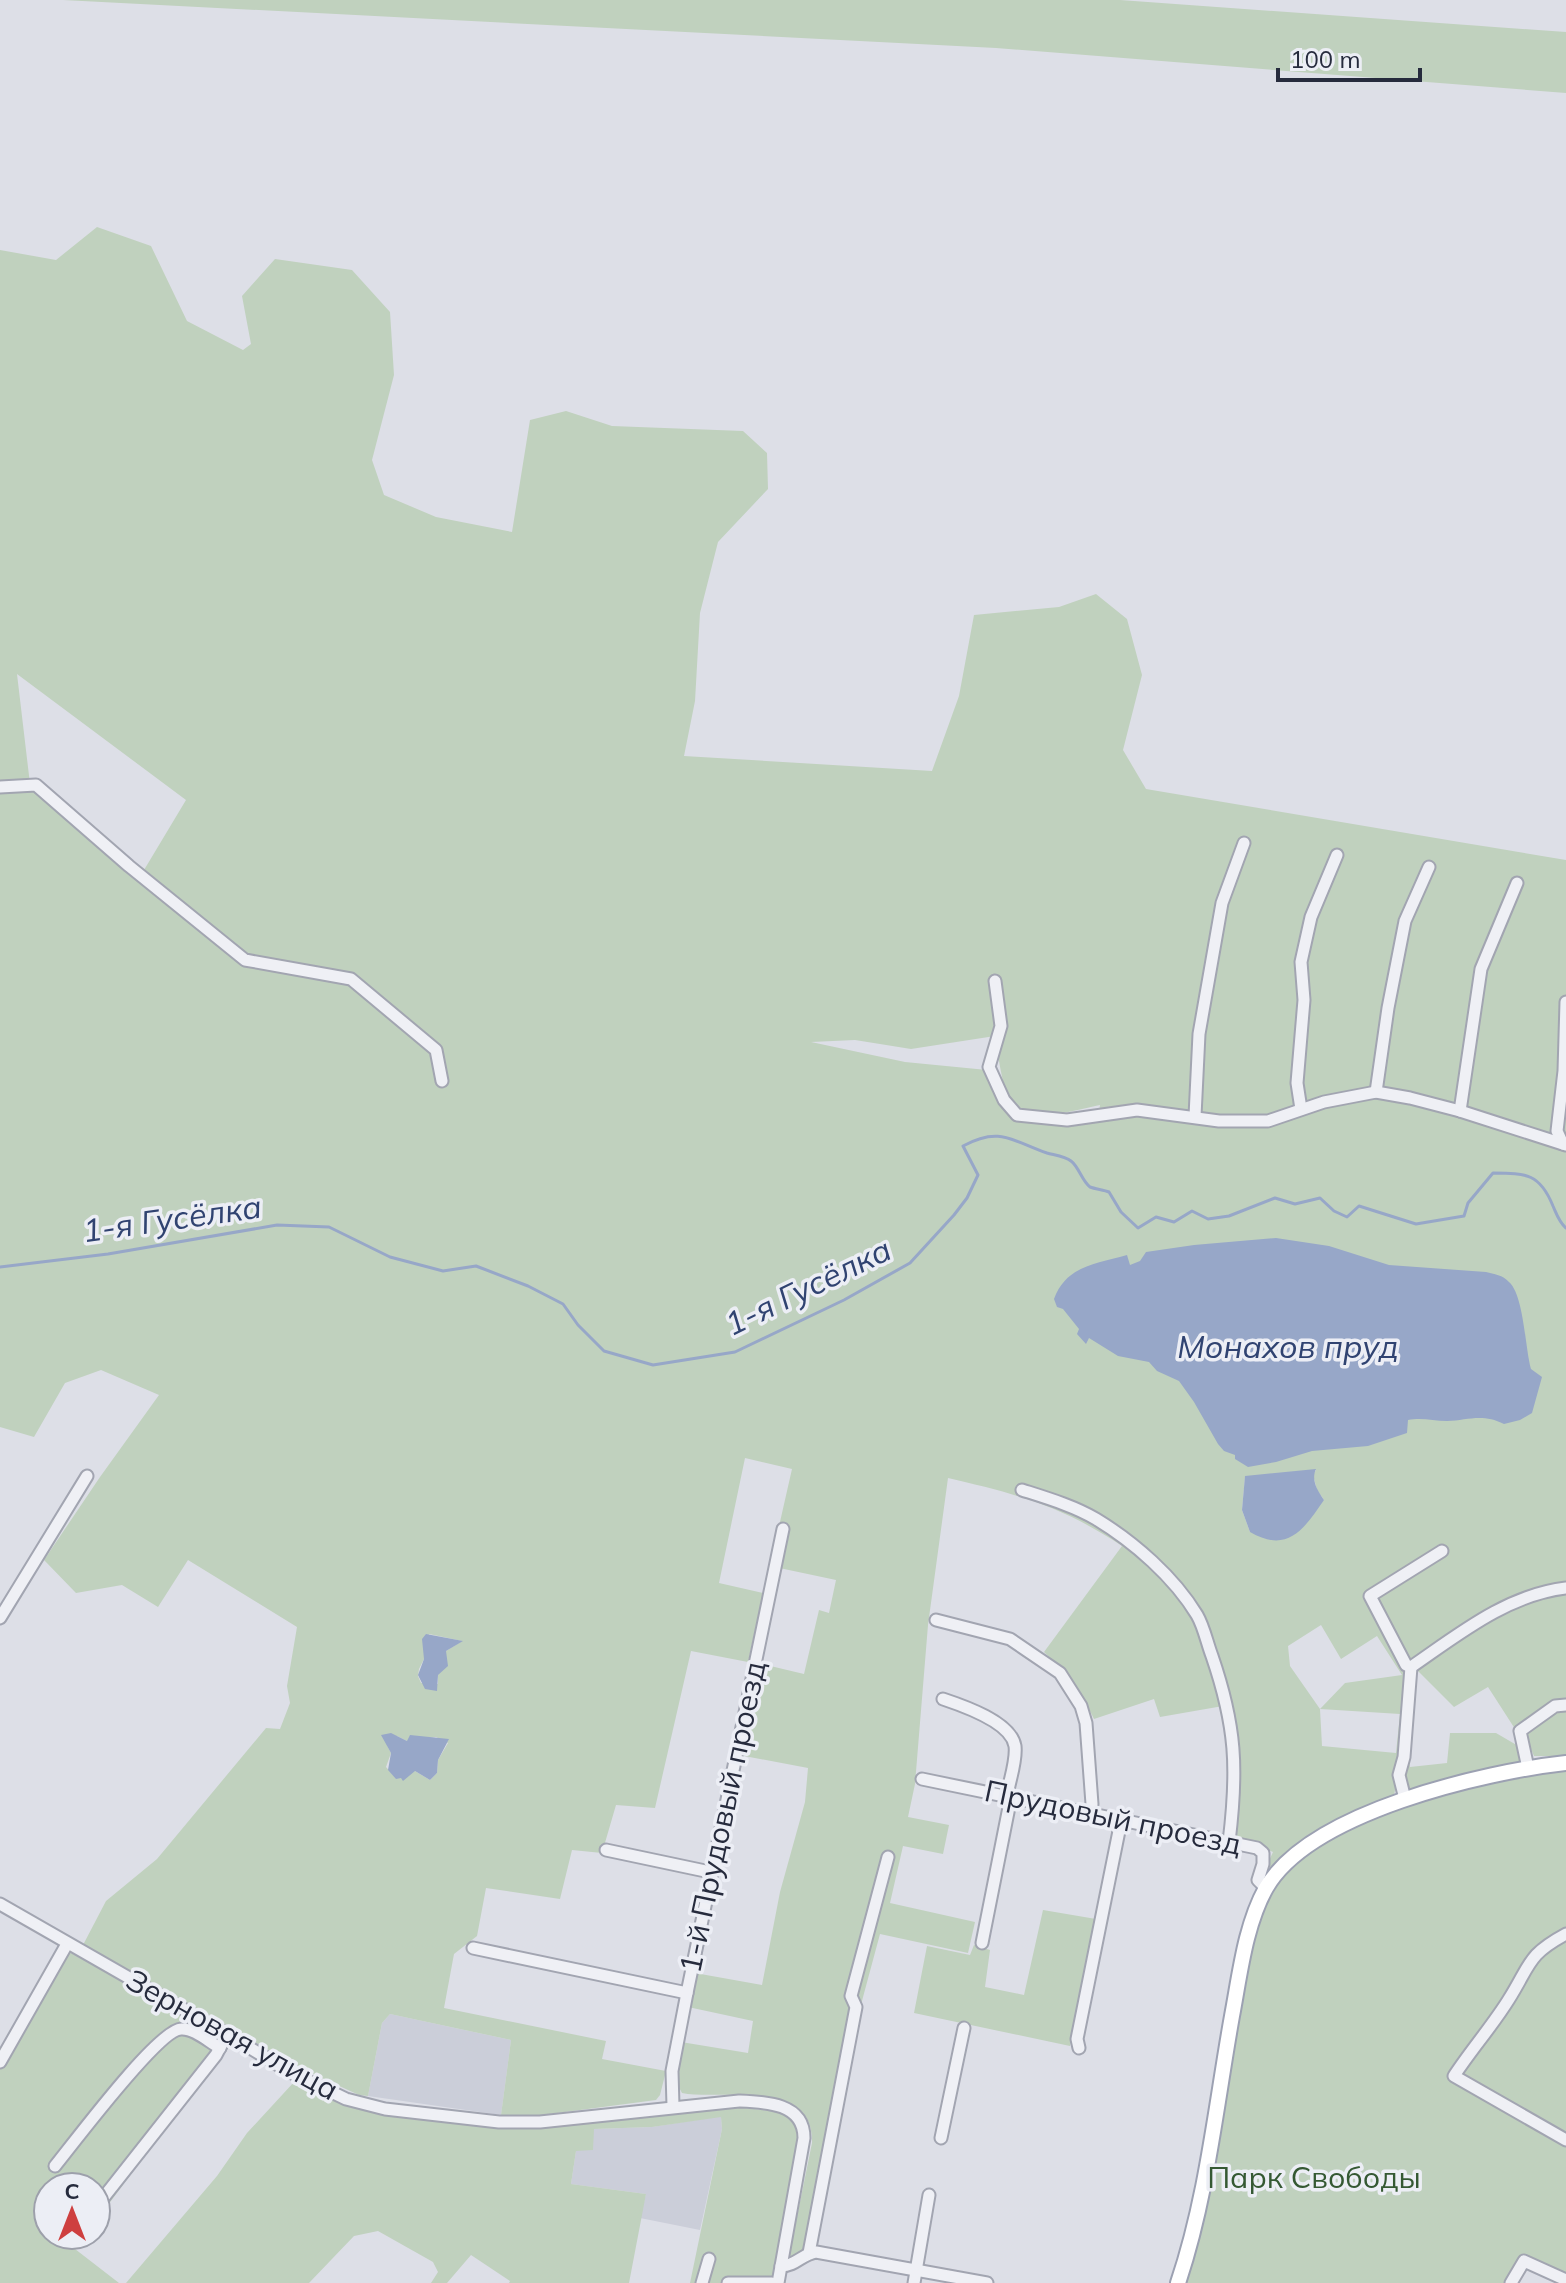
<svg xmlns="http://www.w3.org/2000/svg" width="1566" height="2283" font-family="Mulish,sans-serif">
	<rect width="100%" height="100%" fill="#dddfe7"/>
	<g fill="#cbced9">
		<path d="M 390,2014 L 511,2040 L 501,2115 L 368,2096 L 382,2023 Z"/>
		<path d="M 721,2116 L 722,2129 L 700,2230 L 640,2218 L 646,2194 L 571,2184 L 576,2151 L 594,2129 L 652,2127 Z"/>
	</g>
	<g fill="#c0d1be" fill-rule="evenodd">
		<path d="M 63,0 L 1120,0 L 1566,32 L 1566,93 L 996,48 Z"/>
		<path d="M 97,227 L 151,246 L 187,321 L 243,350 L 251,344 L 242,296 L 275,259 L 352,270 L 390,312 L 394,375 L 372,460 L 384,495 L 436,517 L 512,532 L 530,420 L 566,411 L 612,426 L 743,431 L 767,453 L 768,489 L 718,542 L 700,613 L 695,701 L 684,756 L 932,771 L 959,696 L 974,615 L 1059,607 L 1096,594 L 1127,619 L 1142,675 L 1123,750 L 1146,789 L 1566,860 L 1566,1756 L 1534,1756 L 1525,1734 L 1517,1732 L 1488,1687 L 1454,1707 L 1416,1669 L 1408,1756 L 1410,1767 L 1447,1763 L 1450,1733 L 1496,1733 L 1520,1747 L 1523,1756 L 1520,1763 L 1411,1792 L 1397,1778 L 1394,1796 C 1346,1816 1307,1830 1270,1868 L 1267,1865 L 1273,1852 L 1236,1837 L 1230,1828 L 1232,1787 L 1223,1706 L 1160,1717 L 1154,1699 L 1094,1719 C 1082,1693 1065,1672 1044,1652 L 1122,1546 C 1062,1506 1017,1494 948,1478 L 928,1625 L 915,1784 L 908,1817 L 949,1825 L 943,1854 L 903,1846 L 890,1903 L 975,1922 L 968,1953 L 880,1934 L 859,2012 L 814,2246 L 794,2258 L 789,2256 L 812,2143 C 814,2076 721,2101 682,2093 C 672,2077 678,2060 681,2042 L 748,2053 L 753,2021 L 688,2007 L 695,1973 L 762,1985 L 780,1892 L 805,1802 L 808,1768 L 739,1755 L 758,1663 L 804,1674 L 819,1610 L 829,1613 L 836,1580 L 770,1566 L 792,1469 L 745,1458 L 719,1583 L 763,1593 L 748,1662 L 691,1651 L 655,1808 L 616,1805 L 602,1853 L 572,1850 L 560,1899 L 486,1888 L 477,1936 L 454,1954 L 444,2008 L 606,2041 L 602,2059 L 666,2071 L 660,2095 L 656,2100 L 542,2115 L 501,2115 L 511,2040 L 390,2014 L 382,2023 L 368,2096 L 359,2095 L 302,2069 L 83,1945 L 106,1901 L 157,1859 L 266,1728 L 280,1729 L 290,1703 L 287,1686 L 297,1627 L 188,1560 L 158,1607 L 122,1585 L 76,1593 L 44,1560 L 100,1477 L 159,1395 L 101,1370 L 65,1383 L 34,1437 L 0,1427 L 0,250 L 56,260 ZM 17,674 L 186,800 L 141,875 L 30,784 ZM 995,1036 C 997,1049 1003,1090 1009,1099 C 1028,1125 1073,1111 1100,1105 L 1098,1118 L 1014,1118 L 999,1105 L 987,1070 L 905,1062 L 811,1042 L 855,1040 L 911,1049 ZM 1316,1470 L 1313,1475 L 1317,1490 L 1324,1500 L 1250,1532 L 1242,1510 L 1245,1477 ZM 1321,1625 L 1341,1659 L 1377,1636 L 1402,1675 L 1345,1683 L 1320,1709 L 1290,1666 L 1288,1646 ZM 429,1634 L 462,1641 L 446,1651 L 438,1675 L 438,1684 L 421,1683 L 418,1676 L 419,1669 L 424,1659 ZM 1320,1709 L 1400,1714 L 1396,1753 L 1322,1746 ZM 397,1736 L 407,1741 L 436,1737 L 448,1743 L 438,1760 L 437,1773 L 430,1780 L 415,1771 L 393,1775 L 386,1767 L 391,1753 L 387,1745 Z"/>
		<path d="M 1566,1770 L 1566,2283 L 1558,2283 L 1528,2267 L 1519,2283 L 1181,2283 L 1245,1962 C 1255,1930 1262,1892 1286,1867 C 1293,1861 1303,1855 1311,1850 C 1385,1800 1479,1782 1566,1770 Z"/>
		<path d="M 1043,1910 L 1096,1919 L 1070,2046 L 914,2013 L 927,1946 L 970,1955 L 974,1945 L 990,1950 L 985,1987 L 1024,1995 Z"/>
		<path d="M 71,1953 L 219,2034 L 225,2048 L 96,2221 L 96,2187 L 48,2187 L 48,2235 L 85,2235 L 75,2249 L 119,2283 L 0,2283 L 0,2054 L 66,1955 Z"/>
		<path d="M 294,2082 L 345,2106 L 383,2115 L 499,2127 L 738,2107 L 786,2113 L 799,2128 L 799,2137 L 771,2283 L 690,2283 L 722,2129 L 721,2117 L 652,2127 L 594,2129 L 593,2150 L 576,2151 L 571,2184 L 646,2194 L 629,2283 L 509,2283 L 510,2281 L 471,2255 L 447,2283 L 431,2283 L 438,2272 L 433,2262 L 378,2231 L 354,2236 L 309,2283 L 126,2283 L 217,2176 L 247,2133 Z"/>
	</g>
	<g fill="#97a7c8">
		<path d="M 1276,1238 L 1329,1246 L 1389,1265 L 1486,1272 C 1494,1274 1503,1275 1509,1282 C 1524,1295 1525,1348 1531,1369 L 1542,1377 L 1532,1413 L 1520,1420 L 1504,1424 C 1483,1413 1468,1420 1447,1421 C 1433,1421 1422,1417 1408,1420 L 1407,1433 L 1368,1446 L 1312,1451 L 1276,1462 L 1248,1467 L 1235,1459 L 1235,1455 L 1224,1451 L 1218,1444 L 1194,1402 L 1179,1381 L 1157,1371 L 1149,1362 L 1118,1356 L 1089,1338 L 1086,1344 L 1077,1334 L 1079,1329 L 1063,1309 L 1057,1307 L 1054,1299 C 1066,1266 1095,1264 1127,1255 L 1130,1265 L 1140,1261 L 1146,1252 L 1194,1245 Z"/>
		<path d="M 1316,1469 C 1311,1480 1317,1490 1324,1500 C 1304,1529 1288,1554 1250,1532 L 1242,1510 L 1245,1476 Z"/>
		<path d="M 426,1634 L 463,1641 L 446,1651 L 448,1666 L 438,1675 L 437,1691 L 425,1689 L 418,1675 L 424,1659 L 422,1639 Z"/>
		<path d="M 391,1733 L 407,1741 L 410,1735 L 449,1739 L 438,1760 L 437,1773 L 430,1780 L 415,1771 L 403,1781 L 401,1778 L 396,1779 L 388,1770 L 391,1753 L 381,1735 Z"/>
	</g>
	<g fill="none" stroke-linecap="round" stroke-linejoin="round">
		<path stroke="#97a7c8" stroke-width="3" d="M 0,1267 L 108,1254 L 277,1225 L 329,1227 L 390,1257 L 443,1271 L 476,1266 L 528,1286 L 563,1304 L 578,1325 L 604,1351 L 653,1365 L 735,1352 L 844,1300 L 910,1263 L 954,1215 L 967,1198 L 978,1175 L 963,1146 C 1000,1126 1012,1141 1047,1153 C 1054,1155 1065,1156 1071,1161 C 1079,1167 1082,1181 1090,1187 C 1095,1189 1104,1190 1109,1192 L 1121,1212 L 1138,1228 L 1156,1217 L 1174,1222 L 1192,1211 L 1208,1219 L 1229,1216 L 1275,1198 L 1295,1204 L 1320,1198 L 1334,1211 L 1347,1217 L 1359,1206 L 1416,1224 L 1464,1216 L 1468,1203 L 1493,1173 C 1527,1173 1540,1174 1553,1206 C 1557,1215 1559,1222 1566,1228"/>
		<defs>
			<g id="minor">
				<path d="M 0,787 L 36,785 L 129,866 L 245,960 L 351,979 L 436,1050 L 442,1081"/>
				<path d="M 995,981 L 1001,1026 L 989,1067 L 1004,1100 L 1017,1115 L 1067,1120 L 1137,1110 L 1219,1121 L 1268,1121 L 1324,1102 L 1376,1092 L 1410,1098 L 1460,1111 L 1566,1145"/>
				<path d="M 1376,1092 L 1388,1008 L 1405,921 L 1429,867"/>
				<path d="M 1301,1109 L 1297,1083 L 1304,1000 L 1301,962 L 1311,917 L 1337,855"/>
				<path d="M 1460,1111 L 1481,969 L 1517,883"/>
				<path d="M 1195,1116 L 1199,1034 L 1222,903 L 1244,843"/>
				<path d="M 1563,1144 L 1557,1131 L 1564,1071 L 1566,1002"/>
				<path d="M 1022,1490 C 1047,1498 1074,1506 1096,1519 C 1134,1542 1174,1577 1197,1615 C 1204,1627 1207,1643 1212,1656 C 1236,1726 1238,1769 1229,1842"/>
				<path d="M 0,1618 L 87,1476"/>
				<path d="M 936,1620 L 1010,1639 L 1060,1673 L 1081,1706 L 1086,1723 L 1092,1804 L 1090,1814"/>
				<path d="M 1411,1667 C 1459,1634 1507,1595 1566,1588"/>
				<path d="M 1411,1667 L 1406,1665 L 1370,1596 L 1442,1551"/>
				<path d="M 943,1699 C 964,1706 1011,1722 1015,1746 C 1017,1761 1009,1781 1007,1796"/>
				<path d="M 1528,1768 L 1520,1731 L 1555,1706 L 1566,1705"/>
				<path d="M 922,1779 L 1257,1848 L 1263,1853 L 1263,1864 L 1258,1880 L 1266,1888"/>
				<path d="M 1405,1799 L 1399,1775 L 1404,1757 L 1411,1667"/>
				<path d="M 606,1850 L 710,1872"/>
				<path d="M 0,1904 L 227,2034 L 288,2071 L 346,2099 L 385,2109 L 499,2122 L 540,2122 L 739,2101 C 766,2102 804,2103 804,2138 L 778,2283"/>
				<path d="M 1566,1934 C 1527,1955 1531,1964 1509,1999 C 1493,2025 1471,2050 1454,2076 L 1566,2140"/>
				<path d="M 982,1943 L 1011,1797"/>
				<path d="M 473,1948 L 687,1993"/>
				<path d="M 1079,2048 L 1077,2039 L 1121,1821"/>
				<path d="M 0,2062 L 67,1944"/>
				<path d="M 673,2106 L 672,2071 L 687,1993 L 783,1529"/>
				<path d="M 941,2138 L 964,2028"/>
				<path d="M 55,2166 C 73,2144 158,2030 181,2029 C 194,2028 209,2042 220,2048"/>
				<path d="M 96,2207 L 216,2055 L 227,2034"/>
				<path d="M 809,2253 L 856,2007 L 851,1996 L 888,1857"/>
				<path d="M 781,2266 C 796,2266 802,2254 816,2252 L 987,2283"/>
				<path d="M 702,2283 L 709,2259"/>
				<path d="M 728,2283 L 772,2283"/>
				<path d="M 914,2283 L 929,2195"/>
				<path d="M 1511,2283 L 1524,2261 L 1566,2280"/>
			</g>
			<path id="major" d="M 1178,2283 C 1207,2197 1216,2105 1232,2016 C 1240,1974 1245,1926 1266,1888 C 1310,1812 1484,1772 1566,1763"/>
		</defs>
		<use href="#minor" stroke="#a2a5b1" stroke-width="15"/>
		<use href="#major" stroke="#9ca1b2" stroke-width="18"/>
		<use href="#minor" stroke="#eff0f5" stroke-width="11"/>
		<use href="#major" stroke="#fff" stroke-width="14"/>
	</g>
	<g text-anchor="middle" stroke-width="7" stroke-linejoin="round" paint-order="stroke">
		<g font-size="30" fill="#262b3d" stroke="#eceef5">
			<text transform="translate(723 1817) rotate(-78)" y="10">1-й Прудовый проезд</text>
			<text transform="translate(1113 1818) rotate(12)" y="10">Прудовый проезд</text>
			<text transform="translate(232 2035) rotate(29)" y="10">Зерновая улица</text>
		</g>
		<g font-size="30" fill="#355933" stroke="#eceef5">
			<text x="1314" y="2188">Парк Свободы</text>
		</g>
		<g font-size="32" font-style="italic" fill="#304371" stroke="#eceef5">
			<text transform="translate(172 1219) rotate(-8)" y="11">1-я Гусёлка</text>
			<text transform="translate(808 1287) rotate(-26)" y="11">1-я Гусёлка</text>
			<text x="1288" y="1358">Монахов пруд</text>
		</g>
	</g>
	<g transform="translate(72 2211)"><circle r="38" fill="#eceef5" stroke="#9da0ab" stroke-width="2"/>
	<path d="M0-6L14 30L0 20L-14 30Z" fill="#ce3f3f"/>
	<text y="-12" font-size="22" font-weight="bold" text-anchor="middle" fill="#262b3d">С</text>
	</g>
	<path d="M1278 68v12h142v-12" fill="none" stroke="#262b3d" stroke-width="4"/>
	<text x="1290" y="68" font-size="24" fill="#262b3d" stroke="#eceef5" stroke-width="6" paint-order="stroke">100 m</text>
</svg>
